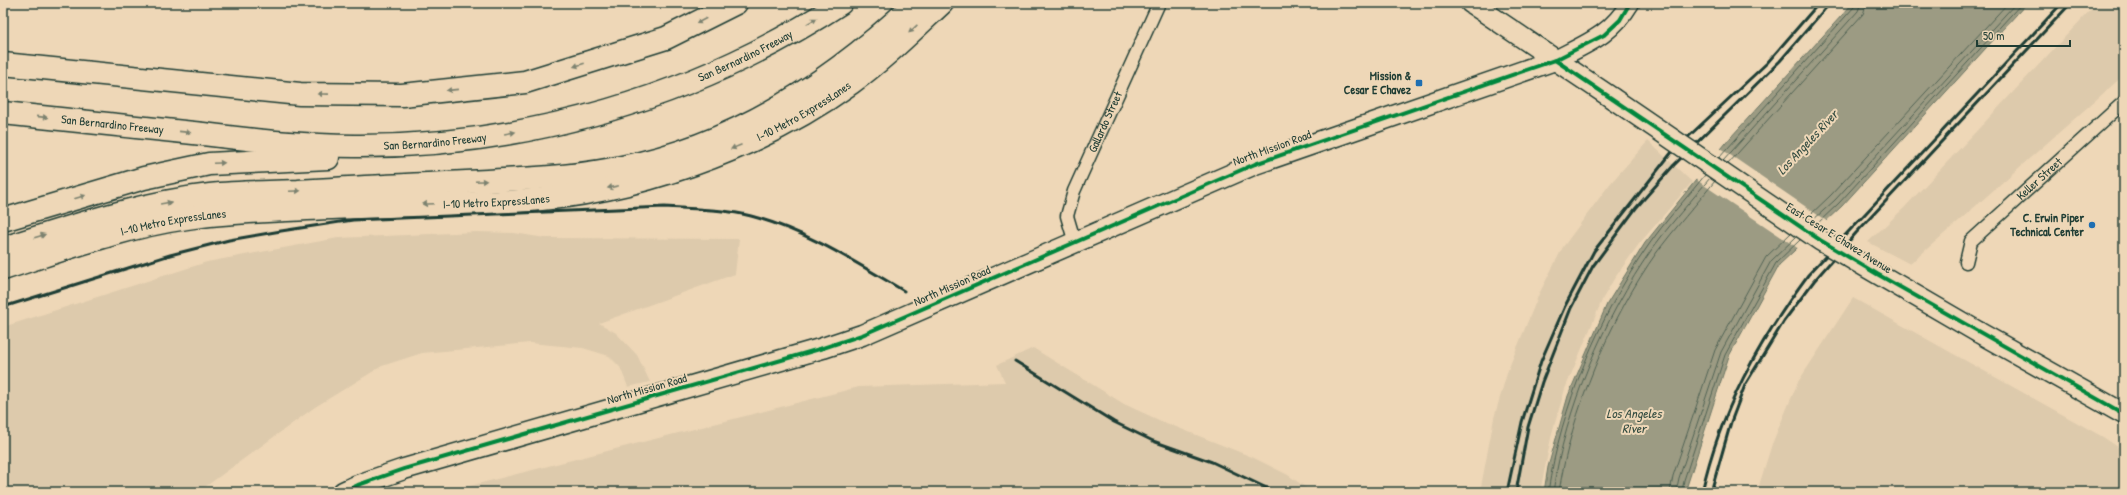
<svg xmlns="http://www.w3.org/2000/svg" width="2127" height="495" font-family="'Patrick Hand',sans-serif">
	<rect width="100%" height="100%" fill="#eed7b7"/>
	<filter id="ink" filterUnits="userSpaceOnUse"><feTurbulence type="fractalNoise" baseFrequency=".025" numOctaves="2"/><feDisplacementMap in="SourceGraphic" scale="8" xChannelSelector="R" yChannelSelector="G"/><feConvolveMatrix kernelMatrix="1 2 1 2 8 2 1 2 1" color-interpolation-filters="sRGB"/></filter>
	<g filter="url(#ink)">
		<g fill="#ddcaac">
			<path d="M 2097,3 L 2124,3 L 2124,75 L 1910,264 L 1868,242 L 1904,208 Z"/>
			<path d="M 1648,141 L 1692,182 L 1639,244 L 1614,279 L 1603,298 L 1565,389 L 1552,433 L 1540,492 L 1480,492 L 1494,418 L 1508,370 L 1539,294 L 1563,247 L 1609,185 Z"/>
			<path d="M 476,232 L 514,233 L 545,238 L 739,239 L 735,274 L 599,323 L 616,333 L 637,355 L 650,382 L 628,387 L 620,367 L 609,356 L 583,348 L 530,343 L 422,353 L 382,366 L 315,407 L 198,492 L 3,492 L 3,327 L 207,262 L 338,238 Z"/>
			<path d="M 1853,298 L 2103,437 L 2124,451 L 2124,492 L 1757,492 L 1772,444 L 1798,382 Z"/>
			<path d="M 1033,348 L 1124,404 L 1161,421 L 1252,457 L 1288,475 L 1312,492 L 446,492 L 859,387 L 1005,382 L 997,365 Z"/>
		</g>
		<path fill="#9c9b83" stroke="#6a7563" d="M 1853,3 L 2027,3 L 1842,206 L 1779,265 L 1729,356 L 1685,492 L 1544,492 L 1548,467 L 1568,396 L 1607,304 L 1645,243 L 1730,138 Z"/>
		<path fill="#eed7b7" d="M 1720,148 L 1828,222 L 1799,249 L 1695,179 Z"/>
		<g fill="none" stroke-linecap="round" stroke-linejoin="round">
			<g stroke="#516354" stroke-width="1">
				<path d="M 1719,158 L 1854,7 L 1856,3"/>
				<path d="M 1723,161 L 1858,11 L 1861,3"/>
				<path d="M 1728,164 L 1863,14 L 1867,3"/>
				<path d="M 1807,218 L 1831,195 L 2008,3"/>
				<path d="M 1812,221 L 1835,200 L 2016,3"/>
				<path d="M 1817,224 L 1839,203 L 2022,3"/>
				<path d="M 1548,492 C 1561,407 1599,316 1648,246 C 1665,221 1686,199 1705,175"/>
				<path d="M 1553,492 C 1565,410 1604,317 1652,249 C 1670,224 1691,201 1710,178"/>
				<path d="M 1559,492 C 1571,412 1610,318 1657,252 C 1675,228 1696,205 1715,181"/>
				<path d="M 1670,492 L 1673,476 L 1715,350 L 1766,257 L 1791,233"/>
				<path d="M 1676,492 L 1679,478 L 1721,352 L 1771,261 L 1796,237"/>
				<path d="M 1682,492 L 1684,480 L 1725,355 L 1776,263 L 1800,240"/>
			</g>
			<defs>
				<g id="street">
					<path id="s1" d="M 1075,243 L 1067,216 L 1074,191 L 1159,3"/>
					<path id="s2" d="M 1966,262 L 1971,241 L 2124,102"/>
				</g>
				<path id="secondary" d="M 1555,60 C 1588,43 1611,35 1630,3"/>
				<g id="primary">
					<path d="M 1471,3 L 1612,98"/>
					<path d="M 1978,332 L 2124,414"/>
					<path d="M 343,492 L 358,485 L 404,469 L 823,348 L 862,335 L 1255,164 L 1555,60"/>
				</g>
				<g id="highway">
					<path d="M 3,64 L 300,94 L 402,95 L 525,82 L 666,38 L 736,3"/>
					<path id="s3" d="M 3,113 C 70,120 136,127 203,134 C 253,140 304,146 355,146 C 527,147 697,97 841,3"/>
					<path d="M 3,220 L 144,178 L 209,164 L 328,158"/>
					<path d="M 3,248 C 71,227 139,203 210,195 C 239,192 269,192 298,191 C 361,187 424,184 487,181 C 532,178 578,177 622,167 C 735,145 833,81 915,3"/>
					<path id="s4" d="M 3,269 C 63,250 124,227 187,218 C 227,212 267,211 307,209 C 378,206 448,205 519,201 C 633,194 758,150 851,83 C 884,59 913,30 942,3"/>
				</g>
			</defs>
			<use href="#street" stroke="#1f3d34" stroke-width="15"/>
			<use href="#secondary" stroke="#1f3d34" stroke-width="21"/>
			<use href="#primary" stroke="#1f3d34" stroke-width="23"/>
			<use href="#highway" stroke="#1f3d34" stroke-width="25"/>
			<use href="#street" stroke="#eed7b7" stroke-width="12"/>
			<use href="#secondary" stroke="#eed7b7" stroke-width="18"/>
			<use href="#primary" stroke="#eed7b7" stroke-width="20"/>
			<use href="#highway" stroke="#eed7b7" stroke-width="22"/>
			<g stroke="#1f3d34" stroke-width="3">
				<path d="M 3,307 L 170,255 L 229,240 L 281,231 L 353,220 L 665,207 C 694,209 723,209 751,216 C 807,231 855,262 904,291"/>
				<path d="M 1015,361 L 1114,422 L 1153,441 L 1212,462 L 1275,492"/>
				<path d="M 1507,492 L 1522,422 L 1541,361 L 1565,306 L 1594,251 L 1672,152 L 1767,63 L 1819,3"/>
				<path d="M 1516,492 L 1528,427 L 1542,382 L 1571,308 L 1593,266 L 1636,208 L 1674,165 L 1780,61 L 1830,3"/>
				<path d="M 1702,492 C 1720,411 1759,341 1808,275 L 2062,3"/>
				<path d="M 1711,492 L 1731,422 L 1745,385 L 1784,321 L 1814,281 L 1856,233 L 2071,3"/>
			</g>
			<defs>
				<path id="primary-bridge" d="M 1612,98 L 1820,240 L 1978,332"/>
			</defs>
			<use href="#primary-bridge" stroke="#1f3d34" stroke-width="23" stroke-linecap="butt"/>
			<use href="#primary-bridge" stroke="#eed7b7" stroke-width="20"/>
			<defs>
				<g id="cycleway">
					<path d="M 1555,60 L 1820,240 L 1877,274 L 2124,414"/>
					<path d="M 343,492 L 358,485 L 404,469 L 823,348 L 862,335 L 1255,164 L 1555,60 L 1604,35 L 1620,20 L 1630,3"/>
				</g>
			</defs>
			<use href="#cycleway" stroke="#eed7b7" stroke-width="6"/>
			<use href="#cycleway" stroke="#00873e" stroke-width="4"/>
		</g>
		<defs><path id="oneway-solid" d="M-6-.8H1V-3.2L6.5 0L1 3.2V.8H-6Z"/></defs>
		<g fill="#7c826f">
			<use href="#oneway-solid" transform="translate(701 21) rotate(153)"/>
			<use href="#oneway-solid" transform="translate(812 21) rotate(-30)"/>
			<use href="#oneway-solid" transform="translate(913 29) rotate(137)"/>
			<use href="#oneway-solid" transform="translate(579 65) rotate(163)"/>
			<use href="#oneway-solid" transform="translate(452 90) rotate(174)"/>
			<use href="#oneway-solid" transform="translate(323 94) rotate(-179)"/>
			<use href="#oneway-solid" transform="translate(42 117) rotate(6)"/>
			<use href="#oneway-solid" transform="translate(185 132) rotate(6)"/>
			<use href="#oneway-solid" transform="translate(510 133) rotate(-10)"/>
			<use href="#oneway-solid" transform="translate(736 147) rotate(158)"/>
			<use href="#oneway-solid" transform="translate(219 163) rotate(-3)"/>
			<use href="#oneway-solid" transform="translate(481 181) rotate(-3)"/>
			<use href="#oneway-solid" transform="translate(613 187) rotate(168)"/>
			<use href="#oneway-solid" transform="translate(295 191) rotate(-3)"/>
			<use href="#oneway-solid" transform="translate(80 197) rotate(-17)"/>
			<use href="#oneway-solid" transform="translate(166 203) rotate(-10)"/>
			<use href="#oneway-solid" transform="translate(428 204) rotate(178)"/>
			<use href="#oneway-solid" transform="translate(40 236) rotate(-17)"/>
		</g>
	</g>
	<g fill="#1f6fb2" stroke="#eed7b7" stroke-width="1.5">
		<rect x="1415" y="79" width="8" height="8" rx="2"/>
		<circle cx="2092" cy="225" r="4"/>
	</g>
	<g text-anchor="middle" stroke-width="4" stroke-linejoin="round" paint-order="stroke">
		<g font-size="12" fill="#1f3d34" stroke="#eed7b7">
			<text dy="4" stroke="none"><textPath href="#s3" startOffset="758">San Bernardino Freeway</textPath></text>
			<text dy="4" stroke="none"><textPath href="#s4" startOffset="825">I-10 Metro ExpressLanes</textPath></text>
			<text dy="4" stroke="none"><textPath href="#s1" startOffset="130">Gallardo Street</textPath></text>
			<text dy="4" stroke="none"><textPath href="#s3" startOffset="110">San Bernardino Freeway</textPath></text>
			<text dy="4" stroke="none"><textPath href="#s3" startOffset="434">San Bernardino Freeway</textPath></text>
			<text transform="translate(1272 148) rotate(-20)" y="4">North Mission Road</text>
			<text dy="4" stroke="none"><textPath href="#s2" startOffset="114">Keller Street</textPath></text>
			<text dy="4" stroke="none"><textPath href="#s4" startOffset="501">I-10 Metro ExpressLanes</textPath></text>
			<text dy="4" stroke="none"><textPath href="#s4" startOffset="177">I-10 Metro ExpressLanes</textPath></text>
			<text transform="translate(1839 238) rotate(32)" y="4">East Cesar E Chavez Avenue</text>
			<text transform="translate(952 286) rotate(-24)" y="4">North Mission Road</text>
			<text transform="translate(647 389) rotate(-16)" y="4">North Mission Road</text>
		</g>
		<g font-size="12" font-weight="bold" fill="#1f3d34" stroke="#eed7b7" text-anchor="end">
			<text x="1411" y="80">Mission &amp;<tspan x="1411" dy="14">Cesar E Chavez</tspan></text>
			<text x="2084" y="222">C. Erwin Piper<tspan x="2084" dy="14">Technical Center</tspan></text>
		</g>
		<g font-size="13" font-style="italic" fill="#324b40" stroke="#eed7b7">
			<text transform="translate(1807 142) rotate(-47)" y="5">Los Angeles River</text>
			<text x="1634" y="418">Los Angeles<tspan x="1634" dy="15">River</tspan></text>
		</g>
	</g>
	<rect width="2127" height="495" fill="none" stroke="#eed7b7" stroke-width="16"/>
	<rect x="8" y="8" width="2111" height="479" fill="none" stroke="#1f3d34" stroke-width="1.5" filter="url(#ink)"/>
	<path d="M1977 40v6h93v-6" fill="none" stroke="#1f3d34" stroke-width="2"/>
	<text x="1983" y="40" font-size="12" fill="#1f3d34" stroke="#eed7b7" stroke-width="3" paint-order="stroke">50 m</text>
</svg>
